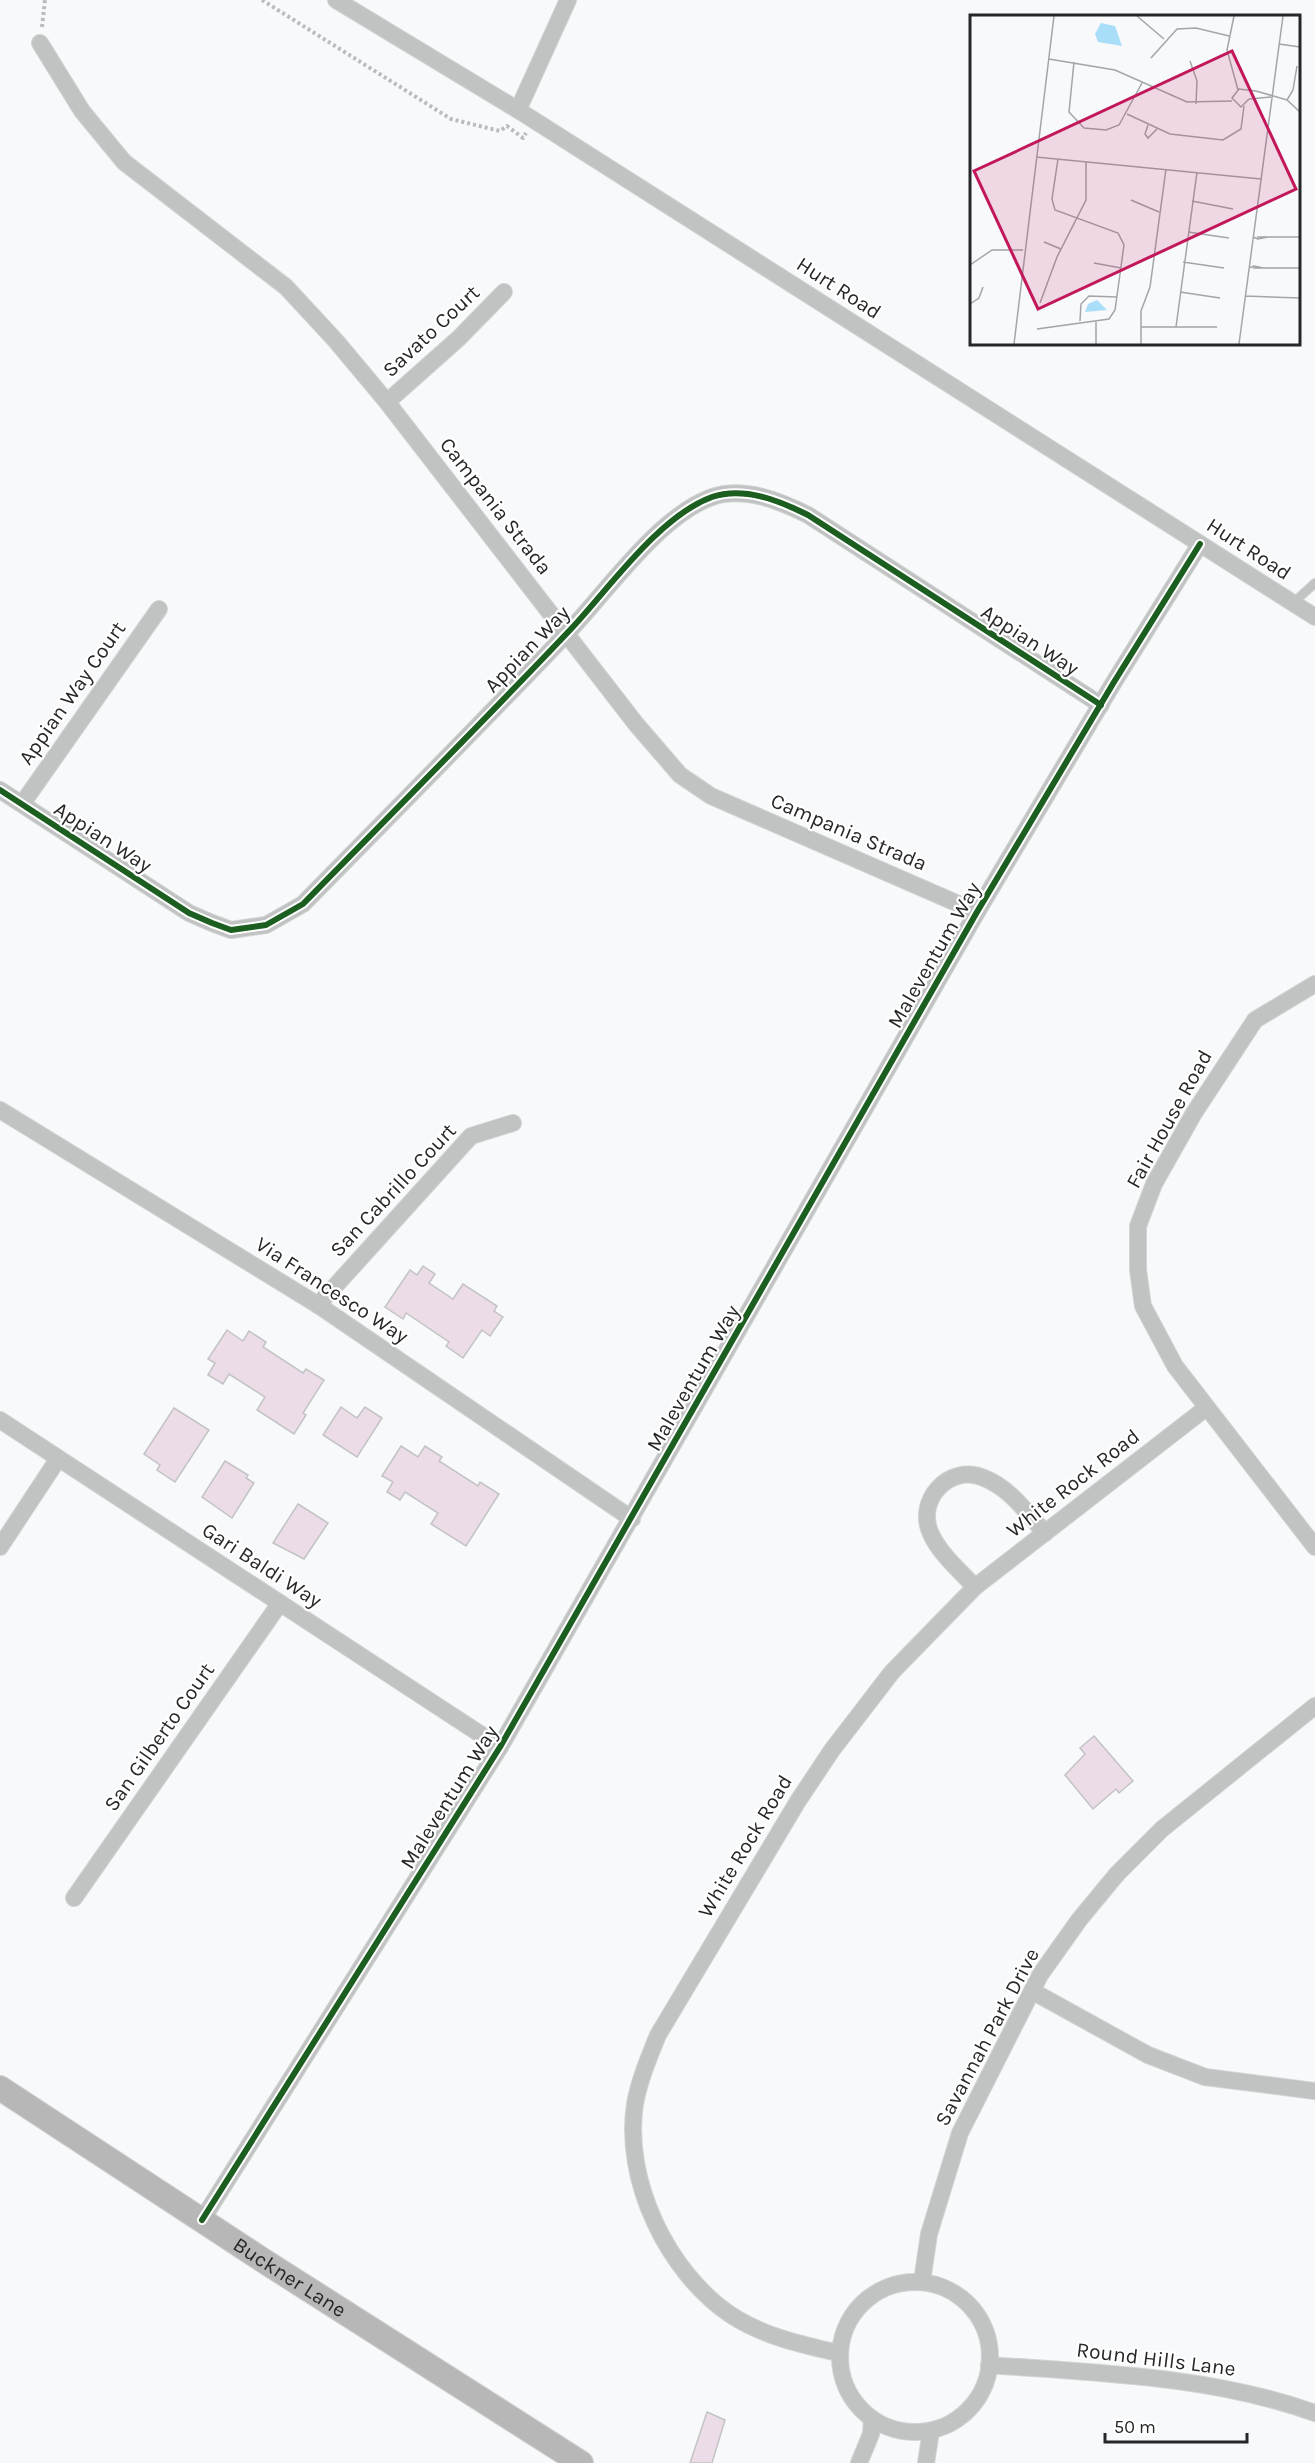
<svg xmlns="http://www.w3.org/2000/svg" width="1315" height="2463" font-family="Karla,sans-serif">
	<rect width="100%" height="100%" fill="#f7f9fb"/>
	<g fill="#ebdce7" stroke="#c3c3c5" stroke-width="1.5">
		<path d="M 423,1266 L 435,1274 L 429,1283 L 453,1299 L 463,1284 L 497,1306 L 494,1311 L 503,1317 L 490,1336 L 482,1330 L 463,1358 L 446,1346 L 449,1342 L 406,1313 L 403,1319 L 385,1307 L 410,1270 L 417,1275 Z"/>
		<path d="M 227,1330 L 243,1341 L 249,1331 L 266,1342 L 263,1347 L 303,1373 L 306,1369 L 324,1380 L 303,1413 L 306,1415 L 294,1434 L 257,1410 L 265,1397 L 229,1374 L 223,1384 L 208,1375 L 215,1363 L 208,1359 Z"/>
		<path d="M 341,1407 L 357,1418 L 365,1407 L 382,1418 L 357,1457 L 323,1435 Z"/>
		<path d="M 174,1408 L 209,1430 L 175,1482 L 157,1470 L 160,1465 L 144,1454 Z"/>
		<path d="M 401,1446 L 418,1457 L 425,1446 L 442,1457 L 439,1461 L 478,1486 L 480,1482 L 499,1494 L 466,1546 L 431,1524 L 438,1513 L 405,1492 L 400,1500 L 387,1492 L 393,1482 L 382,1476 Z"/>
		<path d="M 225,1461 L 248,1475 L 246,1478 L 254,1483 L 232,1518 L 202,1497 Z"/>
		<path d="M 298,1504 L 328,1523 L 304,1559 L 273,1543 Z"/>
		<path d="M 1094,1736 L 1133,1781 L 1119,1793 L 1116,1789 L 1093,1809 L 1065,1775 L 1085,1754 L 1080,1748 Z"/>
		<path d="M 707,2412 L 725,2420 L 712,2463 L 690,2463 Z"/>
	</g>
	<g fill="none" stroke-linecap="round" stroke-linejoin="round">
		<defs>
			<path id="service" d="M 1293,603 L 1315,583"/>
			<g id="minor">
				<path d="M 336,0 L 518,110 L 1315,617"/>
				<path d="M 40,43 L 82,111 L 124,162 L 286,287 L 336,341 L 387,402 L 636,724 L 680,775 L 711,796 L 977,912"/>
				<path d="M 518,110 L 568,0"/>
				<path d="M 387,402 L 459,338 L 504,292"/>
				<path d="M 0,790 L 189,913 L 212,923 L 231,930 L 266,925 L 303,904 C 392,813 482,723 570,630 C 608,590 659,516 712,497 C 744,486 780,501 808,515 L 1101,705"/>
				<path d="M 22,804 L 159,609"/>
				<path d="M 1315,984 L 1255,1020 L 1194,1113 L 1154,1184 L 1138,1226 L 1138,1270 L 1143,1306 L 1175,1366 L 1315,1547"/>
				<path d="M 0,1110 L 318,1305 L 632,1519"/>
				<path d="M 318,1305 L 471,1136 L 513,1123"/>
				<path d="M 0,1420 L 500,1747"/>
				<path d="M 0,1547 L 58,1459"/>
				<path d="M 975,1587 C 960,1571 940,1554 931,1534 C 915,1501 949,1463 984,1478 C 1010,1488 1027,1513 1045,1533"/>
				<path d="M 74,1898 L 280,1603"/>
				<path d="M 1032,1991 L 1148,2055 L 1205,2077 L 1315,2091"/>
				<path d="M 202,2220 L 500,1747 L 977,912 L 1114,682 L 1200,544"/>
				<path d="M 922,2281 L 929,2234 L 960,2133 L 1040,1975 L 1079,1920 L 1117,1874 L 1162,1829 L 1315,1706"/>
				<circle cx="915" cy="2357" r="75"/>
				<path d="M 839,2353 C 802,2345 763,2336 731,2315 C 668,2273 623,2180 635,2104 C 639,2081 649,2057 658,2035 L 798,1801 L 832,1750 L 892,1672 L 975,1587 L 1206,1408"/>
				<path d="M 989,2365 C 1098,2373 1212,2376 1315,2413"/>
				<path d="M 859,2463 L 871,2434 L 872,2419"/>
				<path d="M 926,2463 L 931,2431"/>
			</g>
			<g id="secondary">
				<path id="s1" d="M 0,2088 L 264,2261 L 581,2463"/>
			</g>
		</defs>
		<use href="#service" stroke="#d2d3d4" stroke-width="10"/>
		<use href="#minor" stroke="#d2d3d4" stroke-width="18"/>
		<use href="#secondary" stroke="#d2d3d4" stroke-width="26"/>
		<g stroke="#bbbbbc" stroke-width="4" stroke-dasharray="3 3" stroke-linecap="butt">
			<path d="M 262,0 L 451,119 L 500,131 L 507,126 L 523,138 L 526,133"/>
			<path d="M 42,27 L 45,0"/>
		</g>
		<use href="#service" stroke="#c1c2c2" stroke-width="8"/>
		<use href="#minor" stroke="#c1c2c2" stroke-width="16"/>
		<use href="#secondary" stroke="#b7b7b7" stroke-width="24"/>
		<defs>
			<g id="cycleway">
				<path d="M 0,790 L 189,913 L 212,923 L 231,930 L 266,925 L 303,904 C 392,813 482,723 570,630 C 608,590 659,516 712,497 C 744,486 780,501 808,515 L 1101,705"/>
				<path d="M 202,2220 L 500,1747 L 977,912 L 1114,682 L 1200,544"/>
			</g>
		</defs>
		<use href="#cycleway" stroke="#fff" stroke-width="10"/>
		<use href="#cycleway" stroke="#1b5e20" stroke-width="6"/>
	</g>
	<g text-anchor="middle" stroke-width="4.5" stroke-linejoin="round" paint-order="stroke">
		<g font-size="21" fill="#262728" stroke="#fff">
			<text transform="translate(839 288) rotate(33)" y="7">Hurt Road</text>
			<text transform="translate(431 331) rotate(-43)" y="7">Savato Court</text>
			<text transform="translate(496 506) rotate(52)" y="7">Campania Strada</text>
			<text transform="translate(1249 549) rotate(33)" y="7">Hurt Road</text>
			<text transform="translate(1030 640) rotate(33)" y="7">Appian Way</text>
			<text transform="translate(527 649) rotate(-46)" y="7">Appian Way</text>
			<text transform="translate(72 693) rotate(-55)" y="7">Appian Way Court</text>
			<text transform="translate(849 832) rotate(23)" y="7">Campania Strada</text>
			<text transform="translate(103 837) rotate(33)" y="7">Appian Way</text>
			<text transform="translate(934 955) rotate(-60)" y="7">Maleventum Way</text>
			<text transform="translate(1169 1119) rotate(-61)" y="7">Fair House Road</text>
			<text transform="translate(393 1190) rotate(-47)" y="7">San Cabrillo Court</text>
			<text transform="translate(332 1290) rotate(33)" y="7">Via Francesco Way</text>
			<text transform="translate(693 1378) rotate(-60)" y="7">Maleventum Way</text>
			<text transform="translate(1073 1483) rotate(-38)" y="7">White Rock Road</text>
			<text transform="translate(262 1565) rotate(33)" y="7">Gari Baldi Way</text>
			<text transform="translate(159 1737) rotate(-55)" y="7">San Gilberto Court</text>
			<text transform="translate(449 1797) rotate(-58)" y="7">Maleventum Way</text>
			<text transform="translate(745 1846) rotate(-59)" y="7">White Rock Road</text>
			<text transform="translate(987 2037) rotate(-62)" y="7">Savannah Park Drive</text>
			<text dy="7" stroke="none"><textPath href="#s1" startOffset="346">Buckner Lane</textPath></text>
			<text transform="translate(1156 2359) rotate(7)" y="7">Round Hills Lane</text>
		</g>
	</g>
	<g transform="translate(970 15)">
		<rect width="330" height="330" fill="#f7f9fb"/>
		<path d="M 131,8 L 145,11 L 152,31 L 128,27 L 125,19 ZM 127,285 L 137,295 L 115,297 L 118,289 Z" fill="#a9def8"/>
		<path fill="none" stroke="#a3a5a7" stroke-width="1.5" d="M 167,1 L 194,24M 264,1 L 257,35 L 268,75M 309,29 L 330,32M 181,43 L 207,14 L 226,13 L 259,21M 79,44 L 145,55 L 217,87 L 262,86M 220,46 L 227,66 L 226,89M 104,47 L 99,97 L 114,113 L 136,115 L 149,110 L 172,68M 279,84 L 271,92 L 262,83 L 269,74 L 286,76 L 317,85 L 330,97M 279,84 L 301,82M 317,85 L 323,75 L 327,51M 157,99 L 200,119 L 253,125 L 271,114 L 274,91M 178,110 L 175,119 L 178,123 L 187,114M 66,142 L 291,164M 161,185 L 189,197M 222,186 L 263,194M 218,217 L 259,223M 283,222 L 288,224 L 298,222 L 287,222M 298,222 L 330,222M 74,227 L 91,234M 213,247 L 254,253M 124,248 L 151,253M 0,250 L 22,235 L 53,235M 279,253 L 284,251 L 293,253 L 283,253M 293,253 L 330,253M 210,277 L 250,283M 275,281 L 330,283M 70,288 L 87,242 L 116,185 L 116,147M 0,289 L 9,283 L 13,272M 110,306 L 111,289 L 119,281 L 147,282M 126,306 L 126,329M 171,312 L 247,312M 206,312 L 227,157M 67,314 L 139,304 L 145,295 L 154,230 L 148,218 L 85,195 L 82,184 L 88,144M 44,329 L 84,1M 171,329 L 171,296 L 180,272 L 196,154M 269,329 L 313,1"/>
		<path fill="#c2185b" fill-opacity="0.15" stroke="#c2185b" stroke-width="3" d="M 262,36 L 326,174 L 68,294 L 4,156 Z"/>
		<rect width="330" height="330" fill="none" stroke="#262728" stroke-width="3"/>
	</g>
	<path d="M1105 2433v9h142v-9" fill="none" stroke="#262728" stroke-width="3"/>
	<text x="1114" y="2433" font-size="18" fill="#262728" stroke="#ffffff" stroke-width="4.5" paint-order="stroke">50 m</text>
</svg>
